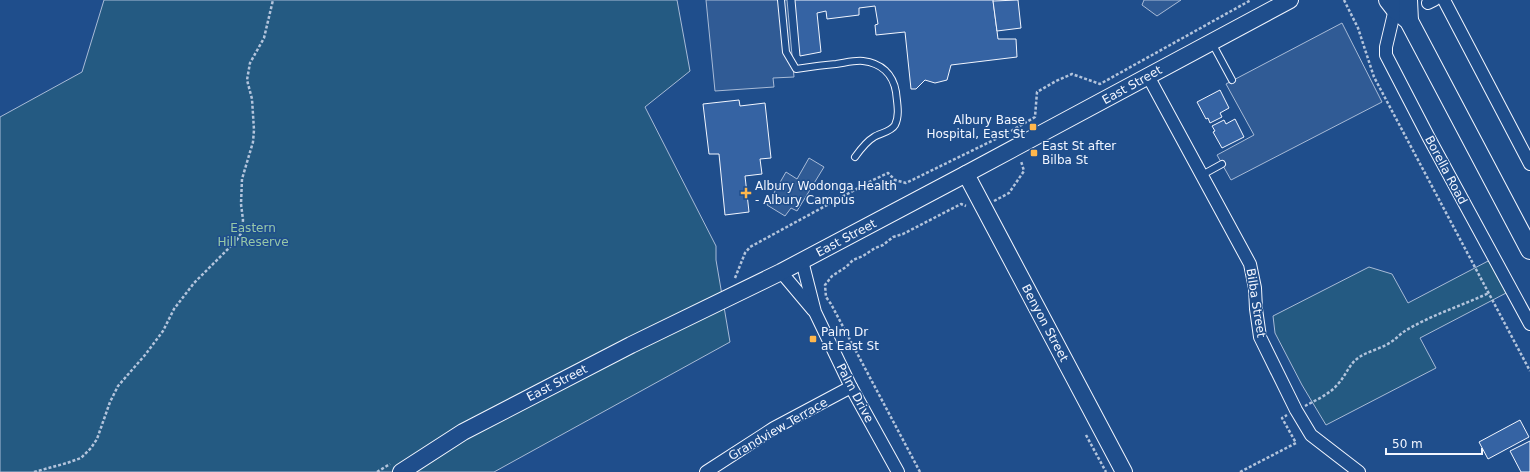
<svg xmlns="http://www.w3.org/2000/svg" width="1530" height="472" font-family="'DejaVu Sans',sans-serif">
	<rect width="100%" height="100%" fill="#1f4e8c"/>
	<g fill="#245a82" stroke="#a8bbd7">
		<path d="M 104,0 L 677,0 L 690,71 L 645,107 L 716,246 L 716,260 L 730,342 L 494,472 L 0,472 L 0,117 L 82,72 Z"/>
		<path d="M 1490,260 L 1508,292 L 1420,338 L 1436,368 L 1326,425 L 1302,385 L 1275,333 L 1273,316 L 1369,267 L 1392,274 L 1408,303 Z"/>
	</g>
	<g fill="#305b95" stroke="#a8bbd7">
		<path d="M 706,0 L 787,0 L 794,77 L 773,78 L 774,87 L 715,91 Z"/>
		<path d="M 1144,0 L 1181,0 L 1157,16 L 1142,5 Z"/>
		<path d="M 1342,23 L 1382,102 L 1231,180 L 1217,155 L 1254,135 L 1226,84 Z"/>
		<path d="M 809,158 L 824,167 L 797,211 L 791,208 L 785,216 L 767,205 L 786,172 L 797,179 Z"/>
	</g>
	<g fill="#3563a3" stroke="#f2f6ff">
		<path d="M 795,0 L 993,0 L 998,39 L 1016,39 L 1017,57 L 951,65 L 947,80 L 935,83 L 925,80 L 916,89 L 911,89 L 905,32 L 876,35 L 875,25 L 878,24 L 875,6 L 859,8 L 859,15 L 827,19 L 826,11 L 817,13 L 821,52 L 800,56 Z"/>
		<path d="M 1018,0 L 1021,28 L 997,31 L 993,1 Z"/>
		<path d="M 1220,90 L 1229,108 L 1220,113 L 1222,117 L 1210,123 L 1208,118 L 1206,119 L 1197,102 Z"/>
		<path d="M 739,100 L 740,106 L 765,103 L 771,158 L 760,159 L 762,174 L 745,176 L 749,212 L 725,215 L 719,154 L 709,154 L 703,104 Z"/>
		<path d="M 1235,119 L 1244,137 L 1222,148 L 1213,132 L 1215,131 L 1212,126 L 1224,120 L 1226,124 Z"/>
		<path d="M 1520,420 L 1529,437 L 1488,459 L 1479,442 Z"/>
		<path d="M 1530,441 L 1530,472 L 1521,472 L 1510,451 Z"/>
	</g>
	<g fill="none" stroke-linecap="round" stroke-linejoin="round">
		<defs>
			<g id="lane">
				<path d="M 781,0 L 786,52 L 796,69 C 809,67 822,65 836,64 C 844,63 855,60 863,61 C 881,63 893,74 896,92 C 897,103 900,115 895,125 C 891,132 880,133 874,137 C 867,141 860,150 855,157"/>
				<path d="M 1212,43 L 1232,80"/>
				<path d="M 1202,175 L 1222,164"/>
			</g>
			<g id="street">
				<path d="M 1444,0 L 1530,164"/>
				<path d="M 1428,3 L 1434,0"/>
				<path d="M 1395,9 L 1386,47 L 1386,55 L 1429,138 L 1530,324"/>
				<path d="M 1148,76 L 1250,264 L 1255,288 L 1256,309 L 1260,337 L 1296,410 L 1311,435 L 1359,472"/>
				<path d="M 802,261 L 815,312 L 851,387 L 898,472"/>
				<path d="M 781,272 L 813,310"/>
				<path d="M 706,472 L 774,428 L 851,387"/>
			</g>
			<g id="secondary">
				<path d="M 966,174 L 1124,472"/>
				<path d="M 401,472 L 463,432 L 631,345 L 781,272 L 966,174 L 1290,0"/>
			</g>
			<g id="primary">
				<path d="M 1388,0 L 1395,9 L 1409,21 L 1530,250"/>
				<path d="M 1408,0 L 1409,21"/>
			</g>
		</defs>
		<use href="#lane" stroke="#f2f6ff" stroke-width="8"/>
		<use href="#street" stroke="#f2f6ff" stroke-width="14"/>
		<use href="#secondary" stroke="#f2f6ff" stroke-width="18"/>
		<use href="#primary" stroke="#f2f6ff" stroke-width="20"/>
		<g stroke="#b3c4dc" stroke-width="2.5" stroke-dasharray="3 2" stroke-linecap="butt">
			<path d="M 1344,0 L 1358,28 L 1374,77 L 1530,371"/>
			<path d="M 994,201 L 1009,193 L 1024,171 L 1021,161"/>
			<path d="M 735,278 L 745,253 L 750,247 L 873,180 L 888,173 L 895,180 L 906,183 L 1006,134 L 1035,117 L 1037,92 L 1056,81 L 1072,74 L 1100,84 L 1251,0"/>
			<path d="M 1305,406 C 1316,400 1330,394 1338,384 C 1347,374 1349,363 1361,356 C 1370,351 1382,348 1391,342 C 1396,339 1400,334 1405,331 C 1431,315 1461,306 1489,293"/>
			<path d="M 1086,435 L 1106,472"/>
			<path d="M 34,472 L 67,463 L 81,458 L 91,448 L 97,439 L 110,402 L 118,386 L 145,355 L 163,331 L 174,309 L 194,283 L 236,241 L 242,232 L 243,220 L 241,204 L 242,179 L 253,142 L 254,130 L 252,99 L 247,80 L 250,63 L 264,38 L 273,0"/>
			<path d="M 377,472 L 390,464"/>
			<path d="M 920,472 L 831,304 L 826,297 L 825,285 L 832,276 L 846,267 L 853,260 L 863,256 L 875,248 L 883,245 L 893,237 L 903,234 L 961,204 L 966,206"/>
			<path d="M 1240,472 L 1296,443 L 1282,418 L 1287,415"/>
		</g>
		<use href="#lane" stroke="#1f4e8c" stroke-width="6"/>
		<use href="#street" stroke="#1f4e8c" stroke-width="12"/>
		<use href="#secondary" stroke="#1f4e8c" stroke-width="16"/>
		<use href="#primary" stroke="#1f4e8c" stroke-width="18"/>
	</g>
	<g fill="#ffb74d" stroke="#1f4e8c" stroke-width="1.5">
		<rect x="1029" y="123" width="8" height="8" rx="2"/>
		<rect x="1030" y="149" width="8" height="8" rx="2"/>
		<path d="M744 187h4v4h4v4h-4v4h-4v-4h-4v-4h4z"/>
		<rect x="809" y="335" width="8" height="8" rx="2"/>
	</g>
	<g text-anchor="middle" stroke-width="3" stroke-linejoin="round" paint-order="stroke">
		<g font-size="12" fill="#f2f6ff" stroke="#1f4e8c">
			<text transform="translate(1132 85) rotate(-29)" y="4">East Street</text>
			<text transform="translate(1446 170) rotate(62)" y="4">Borella Road</text>
			<text transform="translate(846 238) rotate(-28)" y="4">East Street</text>
			<text transform="translate(1256 303) rotate(81)" y="4">Bilba Street</text>
			<text transform="translate(1045 323) rotate(62)" y="4">Benyon Street</text>
			<text transform="translate(557 383) rotate(-27)" y="4">East Street</text>
			<text transform="translate(855 393) rotate(62)" y="4">Palm Drive</text>
			<text transform="translate(778 429) rotate(-30)" y="4">Grandview Terrace</text>
		</g>
		<g font-size="12" fill="#f2f6ff" stroke="#1f4e8c" text-anchor="start">
			<text x="1025" y="124" text-anchor="end">Albury Base<tspan x="1025" dy="14">Hospital, East St</tspan></text>
			<text x="1042" y="150">East St after<tspan x="1042" dy="14">Bilba St</tspan></text>
			<text x="755" y="190">Albury Wodonga Health<tspan x="755" dy="14">- Albury Campus</tspan></text>
			<text x="821" y="336">Palm Dr<tspan x="821" dy="14">at East St</tspan></text>
		</g>
		<g font-size="12" fill="#97c8a6" stroke="#1f4e8c">
			<text x="253" y="232">Eastern<tspan x="253" dy="14">Hill Reserve</tspan></text>
		</g>
	</g>
	<path d="M1386 448v6h96v-6" fill="none" stroke="#f2f6ff" stroke-width="2"/>
	<text x="1392" y="448" font-size="12" fill="#f2f6ff" stroke="#1f4e8c" stroke-width="3" paint-order="stroke">50 m</text>
</svg>
